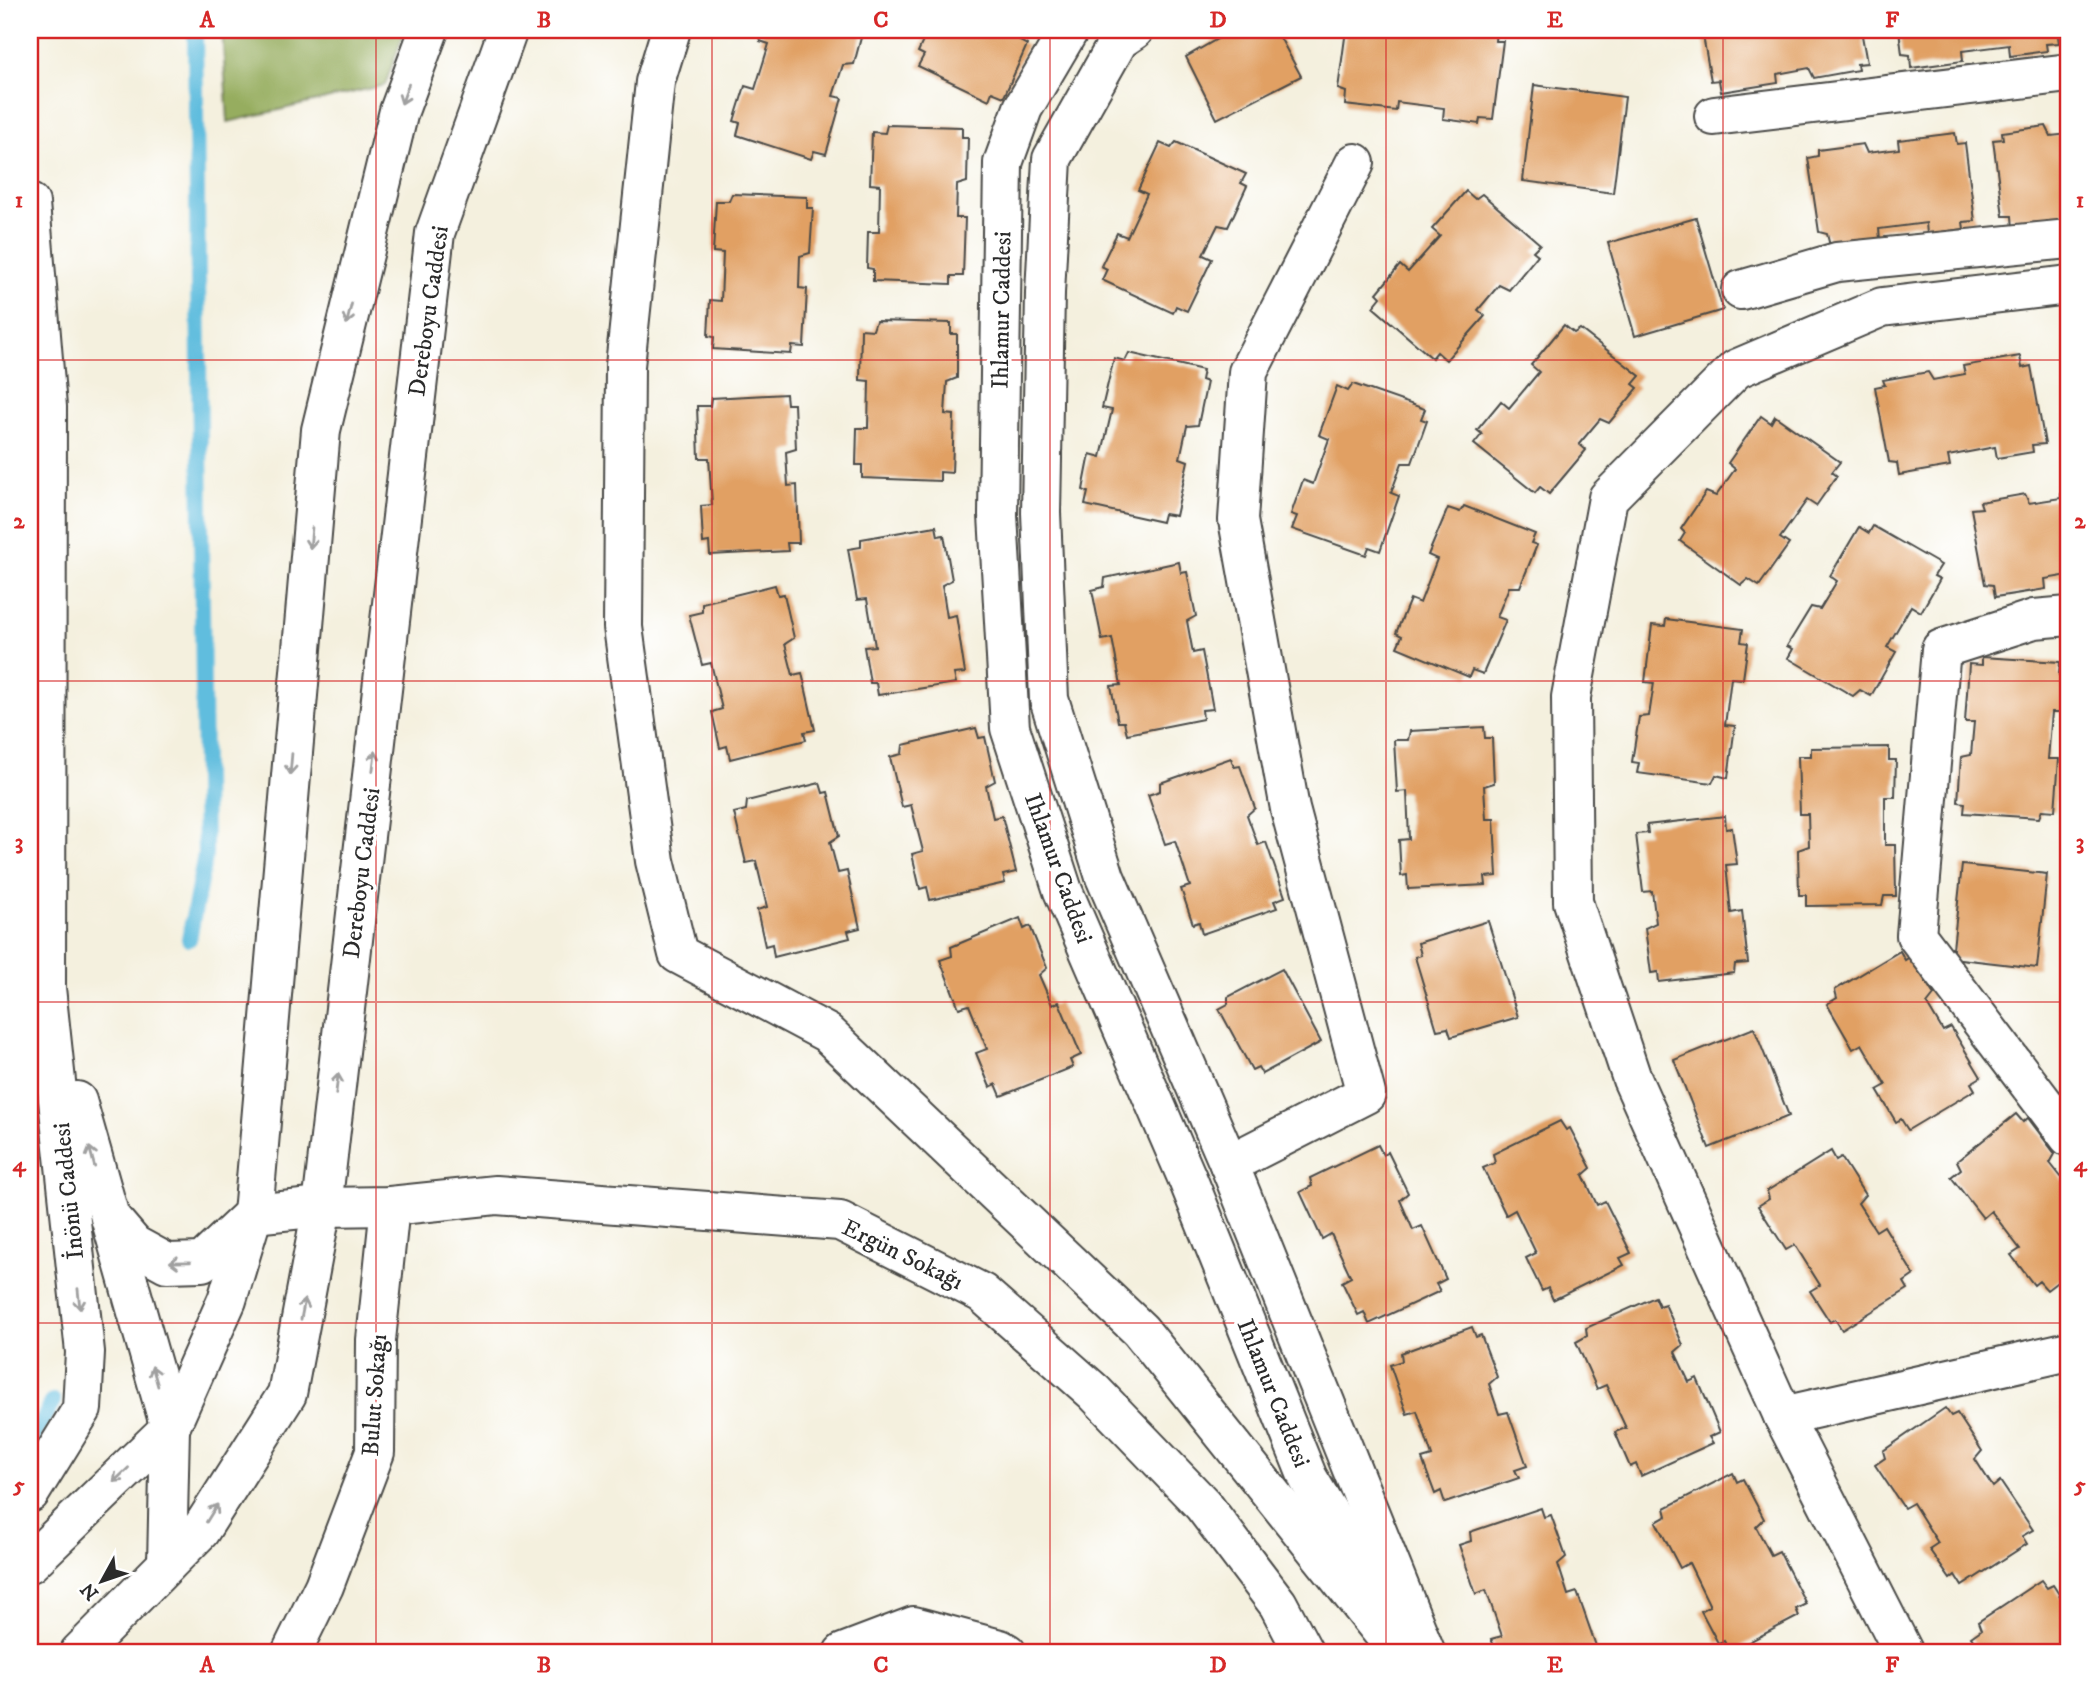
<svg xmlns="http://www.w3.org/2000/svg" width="2099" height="1683" font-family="'IM FELL DW Pica',serif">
	<rect width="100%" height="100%" fill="#fff"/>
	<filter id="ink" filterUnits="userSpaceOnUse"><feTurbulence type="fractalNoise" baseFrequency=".0143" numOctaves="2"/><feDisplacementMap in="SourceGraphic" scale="14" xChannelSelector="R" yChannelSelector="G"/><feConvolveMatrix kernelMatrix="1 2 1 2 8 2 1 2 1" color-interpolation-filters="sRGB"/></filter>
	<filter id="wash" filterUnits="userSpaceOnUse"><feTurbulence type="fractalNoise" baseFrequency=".00686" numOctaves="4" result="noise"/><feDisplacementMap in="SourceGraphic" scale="28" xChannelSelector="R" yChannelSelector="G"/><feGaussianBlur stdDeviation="1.57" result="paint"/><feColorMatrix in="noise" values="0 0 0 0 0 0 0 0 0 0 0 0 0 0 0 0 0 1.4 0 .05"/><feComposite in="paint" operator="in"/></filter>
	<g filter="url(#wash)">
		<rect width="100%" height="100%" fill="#f4f0de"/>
		<path fill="#96ad5f" stroke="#606c45" stroke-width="2" d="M 222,30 L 405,30 L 385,85 L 228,122 Z"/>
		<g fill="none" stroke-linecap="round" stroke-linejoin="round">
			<g stroke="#60bdde" stroke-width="16">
				<path d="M 189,939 L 205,855 L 195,30"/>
				<path d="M 30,1444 L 53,1401"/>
			</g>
		</g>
		<g id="blocks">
			<g fill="#e1a064">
				<path d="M 763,30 L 863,30 L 854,64 L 843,65 L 833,96 L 842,98 L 826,154 L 814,151 L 811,159 L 737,135 L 740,123 L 734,121 L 745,86 L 755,89 L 769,44 L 760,41 Z"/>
				<path d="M 928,30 L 1025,30 L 1020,41 L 1027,45 L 1004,97 L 992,92 L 989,100 L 918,66 L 924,55 L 918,52 Z"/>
				<path d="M 1233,30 L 1276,30 L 1301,76 L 1217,119 L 1186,57 Z"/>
				<path d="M 1346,30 L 1496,30 L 1495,41 L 1503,41 L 1493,119 L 1480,118 L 1479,124 L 1443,119 L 1444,108 L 1397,102 L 1396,111 L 1345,105 L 1346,92 L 1338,89 Z"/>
				<path d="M 1702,30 L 1861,30 L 1867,63 L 1857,64 L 1858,70 L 1814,78 L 1809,68 L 1777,74 L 1778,83 L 1721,92 L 1719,80 L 1711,81 Z"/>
				<path d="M 1899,30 L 2057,30 L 2059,43 L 2046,44 L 2047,51 L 2010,56 L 2009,45 L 1962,51 L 1963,61 L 1911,68 L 1910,55 L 1902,54 Z"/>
				<path d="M 1534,85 L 1625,97 L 1613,193 L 1523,181 Z"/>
				<path d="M 887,125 L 962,127 L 962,137 L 968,137 L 967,182 L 957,185 L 956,218 L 965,218 L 963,276 L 951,276 L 951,284 L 873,281 L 873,269 L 867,268 L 868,232 L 879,232 L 880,185 L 870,184 L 872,132 L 885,133 Z"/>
				<path d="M 2046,126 L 2051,136 L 2069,134 L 2069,211 L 2063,212 L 2065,222 L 2013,229 L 2012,216 L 2003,216 L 1993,140 L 2003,139 L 2002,132 Z"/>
				<path d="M 1955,133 L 1957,144 L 1965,143 L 1975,221 L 1963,222 L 1964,229 L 1927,234 L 1926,223 L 1879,229 L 1880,239 L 1830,246 L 1827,234 L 1819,232 L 1808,158 L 1818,156 L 1818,150 L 1863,144 L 1867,153 L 1899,149 L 1898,140 Z"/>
				<path d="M 1176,142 L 1246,174 L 1241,183 L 1247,186 L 1228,227 L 1218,225 L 1203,255 L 1212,259 L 1187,311 L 1176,306 L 1173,313 L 1102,280 L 1107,269 L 1101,266 L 1117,233 L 1127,237 L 1147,194 L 1138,190 L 1160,143 L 1171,148 Z"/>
				<path d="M 1466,191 L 1475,199 L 1482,194 L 1540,244 L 1533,251 L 1538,255 L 1509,290 L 1499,285 L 1478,310 L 1485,316 L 1446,360 L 1437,352 L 1432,358 L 1373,307 L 1381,297 L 1377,293 L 1400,265 L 1408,272 L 1440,236 L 1432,229 Z"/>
				<path d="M 732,194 L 807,197 L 807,208 L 813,208 L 810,253 L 800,256 L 799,288 L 807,289 L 804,347 L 792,346 L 791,354 L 713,349 L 714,337 L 708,336 L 710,300 L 721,301 L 723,253 L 713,252 L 716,201 L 729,201 Z"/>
				<path d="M 1696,218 L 1723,310 L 1635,336 L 1608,243 Z"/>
				<path d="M 876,321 L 951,323 L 951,334 L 957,334 L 957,378 L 947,382 L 945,414 L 954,415 L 952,473 L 940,472 L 940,481 L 862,478 L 862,465 L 856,465 L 857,428 L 868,428 L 869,381 L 860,380 L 861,329 L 873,330 Z"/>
				<path d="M 1564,325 L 1574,333 L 1580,329 L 1640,376 L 1633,384 L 1638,388 L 1609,423 L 1600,419 L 1579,444 L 1586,450 L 1549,494 L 1540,487 L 1535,493 L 1474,444 L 1482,434 L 1477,430 L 1501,401 L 1509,408 L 1539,372 L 1531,365 Z"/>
				<path d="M 1129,353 L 1203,370 L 1201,380 L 1207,382 L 1198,425 L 1187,426 L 1180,458 L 1188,461 L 1176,516 L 1164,514 L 1162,522 L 1085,505 L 1088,492 L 1083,490 L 1090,454 L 1101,457 L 1112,410 L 1102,408 L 1114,358 L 1125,361 Z"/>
				<path d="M 2020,356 L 2022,368 L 2031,366 L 2045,444 L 2032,445 L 2033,452 L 1997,458 L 1995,447 L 1948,456 L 1950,466 L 1899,475 L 1897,463 L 1889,462 L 1875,387 L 1885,385 L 1883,380 L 1928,372 L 1933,380 L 1965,374 L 1963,366 Z"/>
				<path d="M 1353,384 L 1425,409 L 1421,419 L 1427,421 L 1412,463 L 1402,463 L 1391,493 L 1399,496 L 1380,551 L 1369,547 L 1366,555 L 1292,529 L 1297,516 L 1291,514 L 1303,480 L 1313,484 L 1329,439 L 1319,435 L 1337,386 L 1348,391 Z"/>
				<path d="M 786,394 L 787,404 L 794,404 L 796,449 L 786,452 L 788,486 L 797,485 L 799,543 L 787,543 L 788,551 L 710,555 L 709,542 L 703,543 L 701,506 L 712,505 L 709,458 L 699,458 L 697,406 L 710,406 L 711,398 Z"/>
				<path d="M 1761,416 L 1771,423 L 1775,416 L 1840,462 L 1832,472 L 1837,476 L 1816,506 L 1807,500 L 1780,538 L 1789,544 L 1759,586 L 1748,579 L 1741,585 L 1680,541 L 1685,533 L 1681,529 L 1706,492 L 1716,496 L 1735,469 L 1728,463 Z"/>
				<path d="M 2069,488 L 2069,575 L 2045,579 L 2046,589 L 1995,597 L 1993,585 L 1985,584 L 1971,509 L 1982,508 L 1980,502 L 2025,494 L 2029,503 L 2061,498 L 2061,489 Z"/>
				<path d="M 1464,506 L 1535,534 L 1531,543 L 1537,545 L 1520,587 L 1509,587 L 1497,617 L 1506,620 L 1483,674 L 1472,670 L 1469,677 L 1397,647 L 1402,636 L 1396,633 L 1410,599 L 1420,603 L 1437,559 L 1428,555 L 1448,508 L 1460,512 Z"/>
				<path d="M 936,526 L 938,536 L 944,535 L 952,580 L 942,585 L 947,617 L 956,615 L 965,673 L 954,674 L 956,683 L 878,695 L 876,683 L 870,683 L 864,647 L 875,646 L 867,599 L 857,600 L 848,549 L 861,547 L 861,539 Z"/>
				<path d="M 1873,526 L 1941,565 L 1934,576 L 1940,579 L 1921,612 L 1911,606 L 1887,647 L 1896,652 L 1871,696 L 1860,690 L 1853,696 L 1788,658 L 1793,649 L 1787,646 L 1811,607 L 1820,609 L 1837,581 L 1830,576 L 1859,527 L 1869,533 Z"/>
				<path d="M 1179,562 L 1181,573 L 1187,572 L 1196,616 L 1187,621 L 1193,653 L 1202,651 L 1213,709 L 1202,710 L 1203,719 L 1127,734 L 1124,722 L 1118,722 L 1111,686 L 1121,685 L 1112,638 L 1102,640 L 1092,590 L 1104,587 L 1105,578 Z"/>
				<path d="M 775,585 L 778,595 L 784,594 L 794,638 L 785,644 L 793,675 L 802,673 L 815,730 L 804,732 L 806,740 L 730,759 L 727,746 L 720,748 L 712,712 L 722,709 L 711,663 L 702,665 L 689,615 L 702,612 L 702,603 Z"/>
				<path d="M 1666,619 L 1743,629 L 1741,642 L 1748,643 L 1743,679 L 1731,678 L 1725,725 L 1735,726 L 1728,778 L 1716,775 L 1712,783 L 1637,773 L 1639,763 L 1632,762 L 1639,717 L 1649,716 L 1654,683 L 1645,682 L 1652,625 L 1665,626 Z"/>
				<path d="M 1982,657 L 2060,662 L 2059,675 L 2065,675 L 2063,712 L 2052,712 L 2048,759 L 2059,759 L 2055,811 L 2042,810 L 2039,818 L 1964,813 L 1965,803 L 1958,802 L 1961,757 L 1971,755 L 1974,722 L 1965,722 L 1969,664 L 1982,665 Z"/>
				<path d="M 1484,727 L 1485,738 L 1492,738 L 1494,783 L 1484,786 L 1486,819 L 1494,819 L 1497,876 L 1485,877 L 1486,885 L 1408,889 L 1407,875 L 1401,876 L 1399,840 L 1409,839 L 1407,791 L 1397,792 L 1394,740 L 1408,740 L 1410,731 Z"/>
				<path d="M 976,728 L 979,738 L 985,737 L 995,781 L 986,786 L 993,818 L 1002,816 L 1016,872 L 1003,875 L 1005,883 L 930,900 L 927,887 L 920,889 L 912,854 L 923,851 L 911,805 L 902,807 L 890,757 L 902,754 L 903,745 Z"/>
				<path d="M 1889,747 L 1889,760 L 1896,760 L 1895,797 L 1885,797 L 1885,845 L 1895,845 L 1896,896 L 1884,896 L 1882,905 L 1806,906 L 1806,895 L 1799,895 L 1798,850 L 1809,846 L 1808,814 L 1800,814 L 1798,756 L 1811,756 L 1811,748 Z"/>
				<path d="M 1231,758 L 1234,767 L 1240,766 L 1255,808 L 1247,815 L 1258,845 L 1266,842 L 1285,897 L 1274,901 L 1277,908 L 1202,934 L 1199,922 L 1193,924 L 1181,889 L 1190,886 L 1175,841 L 1165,844 L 1148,795 L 1160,791 L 1160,783 Z"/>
				<path d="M 820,783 L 823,793 L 828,792 L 839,836 L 830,842 L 838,873 L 847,871 L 860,928 L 848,931 L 850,938 L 774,957 L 772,944 L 765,946 L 757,910 L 767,907 L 756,861 L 746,863 L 734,813 L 746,810 L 747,801 Z"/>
				<path d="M 1725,816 L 1726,829 L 1732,828 L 1737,864 L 1726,865 L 1731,913 L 1742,911 L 1748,963 L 1735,964 L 1734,973 L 1659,982 L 1658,972 L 1651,973 L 1645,928 L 1656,923 L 1652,891 L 1643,892 L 1636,834 L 1648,833 L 1647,825 Z"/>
				<path d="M 1962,865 L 2047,874 L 2037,968 L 1952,958 Z"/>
				<path d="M 1020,918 L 1024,929 L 1030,926 L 1047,968 L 1039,975 L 1052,1005 L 1059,1002 L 1081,1055 L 1070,1060 L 1073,1067 L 1001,1096 L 996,1084 L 990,1087 L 976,1053 L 987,1049 L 969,1005 L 959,1008 L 940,960 L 952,956 L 951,947 Z"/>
				<path d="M 1488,921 L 1518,1017 L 1451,1037 L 1448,1028 L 1437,1030 L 1415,957 L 1421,955 L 1418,943 Z"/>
				<path d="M 1900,951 L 1905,960 L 1910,957 L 1934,995 L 1927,1004 L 1943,1031 L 1951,1027 L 1981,1077 L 1971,1083 L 1975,1090 L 1908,1130 L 1901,1119 L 1896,1122 L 1877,1090 L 1886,1085 L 1862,1044 L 1853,1049 L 1827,1004 L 1837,998 L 1835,990 Z"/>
				<path d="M 1282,969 L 1321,1042 L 1262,1074 L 1258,1067 L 1252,1070 L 1219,1009 L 1228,1004 L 1228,997 Z"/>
				<path d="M 1754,1028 L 1789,1116 L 1709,1148 L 1674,1060 Z"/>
				<path d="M 2016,1114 L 2023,1122 L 2028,1118 L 2055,1154 L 2050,1163 L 2069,1187 L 2069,1273 L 2047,1290 L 2039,1281 L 2034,1285 L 2011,1255 L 2020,1249 L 1991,1211 L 1983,1218 L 1951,1177 L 1961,1169 L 1957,1161 Z"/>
				<path d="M 1560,1121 L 1566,1130 L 1570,1128 L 1591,1168 L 1583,1175 L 1597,1205 L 1605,1201 L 1631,1253 L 1620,1258 L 1624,1265 L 1553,1300 L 1548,1288 L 1542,1291 L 1526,1258 L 1536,1253 L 1515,1210 L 1506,1215 L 1483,1168 L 1495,1163 L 1493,1154 Z"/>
				<path d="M 1378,1145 L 1383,1155 L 1388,1152 L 1408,1193 L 1400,1200 L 1413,1230 L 1422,1226 L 1446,1279 L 1436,1284 L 1440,1291 L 1369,1324 L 1364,1312 L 1358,1315 L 1342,1282 L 1351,1277 L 1331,1234 L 1322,1239 L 1300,1192 L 1312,1186 L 1310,1178 Z"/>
				<path d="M 1831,1151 L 1836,1160 L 1841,1157 L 1865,1195 L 1858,1203 L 1876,1231 L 1884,1226 L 1914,1275 L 1904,1282 L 1908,1289 L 1842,1330 L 1835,1319 L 1830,1322 L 1810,1291 L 1820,1285 L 1795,1245 L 1786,1250 L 1758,1206 L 1769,1199 L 1767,1191 Z"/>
				<path d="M 1655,1297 L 1659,1306 L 1665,1304 L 1683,1345 L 1675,1352 L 1689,1382 L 1697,1378 L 1720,1432 L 1709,1437 L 1713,1443 L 1641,1476 L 1636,1464 L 1630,1467 L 1615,1432 L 1626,1428 L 1606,1385 L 1597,1389 L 1576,1342 L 1587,1336 L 1586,1328 Z"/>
				<path d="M 1472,1327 L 1476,1337 L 1481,1335 L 1497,1377 L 1489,1384 L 1499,1414 L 1508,1412 L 1527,1466 L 1515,1470 L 1519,1478 L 1445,1503 L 1441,1491 L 1435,1494 L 1422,1459 L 1432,1456 L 1417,1411 L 1407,1414 L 1390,1365 L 1402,1361 L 1401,1353 Z"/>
				<path d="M 1945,1408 L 1951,1416 L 1957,1413 L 1982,1451 L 1975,1459 L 1993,1487 L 2000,1481 L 2033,1530 L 2022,1536 L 2027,1544 L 1962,1586 L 1955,1575 L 1950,1579 L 1929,1549 L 1938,1543 L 1913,1503 L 1904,1508 L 1875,1465 L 1885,1458 L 1883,1451 Z"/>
				<path d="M 1733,1473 L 1737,1482 L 1743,1479 L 1764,1519 L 1756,1527 L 1771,1555 L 1779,1551 L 1806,1604 L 1796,1609 L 1799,1616 L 1730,1652 L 1724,1641 L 1718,1643 L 1701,1611 L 1710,1606 L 1689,1563 L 1680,1568 L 1656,1522 L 1667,1516 L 1665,1508 Z"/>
				<path d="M 1541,1508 L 1544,1517 L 1551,1515 L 1566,1557 L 1558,1564 L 1568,1595 L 1577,1592 L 1596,1646 L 1585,1650 L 1586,1653 L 1497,1653 L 1491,1639 L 1502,1636 L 1486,1590 L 1476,1594 L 1459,1545 L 1471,1541 L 1470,1532 Z"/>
				<path d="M 2041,1580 L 2047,1588 L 2053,1585 L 2069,1610 L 2069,1653 L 1982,1653 L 1971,1637 L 1981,1630 L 1978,1622 Z"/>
			</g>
		</g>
	</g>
	<g filter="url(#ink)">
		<use href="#blocks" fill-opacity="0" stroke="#494946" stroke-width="2"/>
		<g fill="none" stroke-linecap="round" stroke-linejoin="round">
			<defs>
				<g id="minor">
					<path d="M 671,30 L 655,82 L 625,366 L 623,627 L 655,861 L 678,954 L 827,1033 L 1140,1330 L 1399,1653"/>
					<path d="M 1069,30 L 1023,108 L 1003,163 L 998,515 L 1010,728 L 1063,891 L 1188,1180 L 1308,1478 L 1379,1597"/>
					<path d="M 1134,30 L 1119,40 L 1052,159 L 1045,293 L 1041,513 L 1049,699 L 1105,877 L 1229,1164 L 1426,1653"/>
					<path d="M 1714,116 L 2069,73"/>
					<path d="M 1741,290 L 1837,262 L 2069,239"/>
					<path d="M 2069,616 L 2034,619 L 1941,649 L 1916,935 L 2069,1137"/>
					<path d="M 1229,1164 L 1366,1094 L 1290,809 L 1238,520 L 1248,372 L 1355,163"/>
					<path d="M 253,1214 L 322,1207 L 390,1206 L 496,1195 L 840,1221 L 982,1293 L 1094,1392 L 1203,1505 L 1278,1604 L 1304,1653"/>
					<path d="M 1783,1416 L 2069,1351"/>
					<path d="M 291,1653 L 324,1586 L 375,1452 L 376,1340 L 390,1206"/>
					<path d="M 843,1653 L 914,1626 L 1000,1649 L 1007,1653"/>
					<path d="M 1904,1653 L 1783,1416 L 1632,1079 L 1573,902 L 1571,697 L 1608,498 L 1736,369 L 1882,307 L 2069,285"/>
				</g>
				<g id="secondary">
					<path d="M 30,203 L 47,407 L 46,988 L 85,1352 L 82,1409 L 30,1493"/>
					<path d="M 77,1101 L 170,1428 L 167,1564"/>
					<path d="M 110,1217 L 134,1245 L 167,1263 L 202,1262 L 252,1215"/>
					<path d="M 30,1563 L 170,1428 L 227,1300 L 253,1214 L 321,430 L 399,111 L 429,30"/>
					<path d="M 79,1653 L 200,1531 L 287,1394 L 322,1207 L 435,233 L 508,30"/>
				</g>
			</defs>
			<use href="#minor" stroke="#494946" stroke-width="42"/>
			<use href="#secondary" stroke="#494946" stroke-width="42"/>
			<use href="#minor" stroke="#fff" stroke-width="38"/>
			<use href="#secondary" stroke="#fff" stroke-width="38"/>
		</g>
		<defs><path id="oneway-shaft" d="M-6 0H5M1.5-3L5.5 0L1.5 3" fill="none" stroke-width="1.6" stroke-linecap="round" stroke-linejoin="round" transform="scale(1.75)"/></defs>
		<g stroke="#a0a0a0">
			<use href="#oneway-shaft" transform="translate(405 94) rotate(110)"/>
			<use href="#oneway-shaft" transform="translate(349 314) rotate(104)"/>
			<use href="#oneway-shaft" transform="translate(311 538) rotate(95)"/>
			<use href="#oneway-shaft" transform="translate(374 761) rotate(-83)"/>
			<use href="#oneway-shaft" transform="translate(291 764) rotate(95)"/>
			<use href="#oneway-shaft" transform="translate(337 1084) rotate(-83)"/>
			<use href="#oneway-shaft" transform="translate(92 1157) rotate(-105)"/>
			<use href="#oneway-shaft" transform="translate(180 1262) rotate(179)"/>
			<use href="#oneway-shaft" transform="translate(79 1299) rotate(84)"/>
			<use href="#oneway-shaft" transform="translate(303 1309) rotate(-79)"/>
			<use href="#oneway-shaft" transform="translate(155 1376) rotate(-106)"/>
			<use href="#oneway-shaft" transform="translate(121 1475) rotate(136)"/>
			<use href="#oneway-shaft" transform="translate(212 1513) rotate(-58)"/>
		</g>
	</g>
	<path fill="none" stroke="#d62828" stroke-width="2" stroke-opacity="0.55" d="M 376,30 L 376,1653M 712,30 L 712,1653M 1050,30 L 1050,1653M 1386,30 L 1386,1653M 1723,30 L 1723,1653M 30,360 L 2069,360M 30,681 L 2069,681M 30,1002 L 2069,1002M 30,1323 L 2069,1323"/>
	<g text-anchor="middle" stroke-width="7" stroke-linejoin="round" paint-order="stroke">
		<g font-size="24" fill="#2b2b2b" stroke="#fff">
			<text transform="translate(1001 310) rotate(-89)" y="8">Ihlamur Caddesi</text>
			<text transform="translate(428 311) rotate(-82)" y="8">Dereboyu Caddesi</text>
			<text transform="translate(1059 868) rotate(70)" y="8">Ihlamur Caddesi</text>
			<text transform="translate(361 873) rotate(-83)" y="8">Dereboyu Caddesi</text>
			<text transform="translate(68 1191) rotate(-96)" y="8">İnönü Caddesi</text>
			<text transform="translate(903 1254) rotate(26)" y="8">Ergün Sokağı</text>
			<text transform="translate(1274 1393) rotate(68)" y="8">Ihlamur Caddesi</text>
			<text transform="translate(374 1395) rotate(-86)" y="8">Bulut Sokağı</text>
		</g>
	</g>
	<rect width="2099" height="1683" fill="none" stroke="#fff" stroke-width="77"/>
	<g transform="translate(102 1581) rotate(230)" stroke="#ffffff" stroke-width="5" paint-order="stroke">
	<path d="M0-5L12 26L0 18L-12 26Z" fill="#2b2b2b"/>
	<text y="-10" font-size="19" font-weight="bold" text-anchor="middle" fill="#2b2b2b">N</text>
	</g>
	<rect x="38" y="38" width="2022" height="1606" fill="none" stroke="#d62828" stroke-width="2.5"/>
	<g font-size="23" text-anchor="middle" font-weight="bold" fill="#d62828">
		<text x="207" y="27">A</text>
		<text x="544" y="27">B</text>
		<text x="881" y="27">C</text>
		<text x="1218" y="27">D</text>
		<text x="1555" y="27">E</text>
		<text x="1892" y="27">F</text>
		<text x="19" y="207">1</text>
		<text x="2080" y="207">1</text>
		<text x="19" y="528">2</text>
		<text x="2080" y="528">2</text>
		<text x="19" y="849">3</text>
		<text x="2080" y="849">3</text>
		<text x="19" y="1171">4</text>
		<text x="2080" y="1171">4</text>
		<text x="19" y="1492">5</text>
		<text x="2080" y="1492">5</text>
		<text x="207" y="1672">A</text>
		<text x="544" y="1672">B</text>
		<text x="881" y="1672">C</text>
		<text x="1218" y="1672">D</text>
		<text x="1555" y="1672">E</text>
		<text x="1892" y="1672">F</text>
	</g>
</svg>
